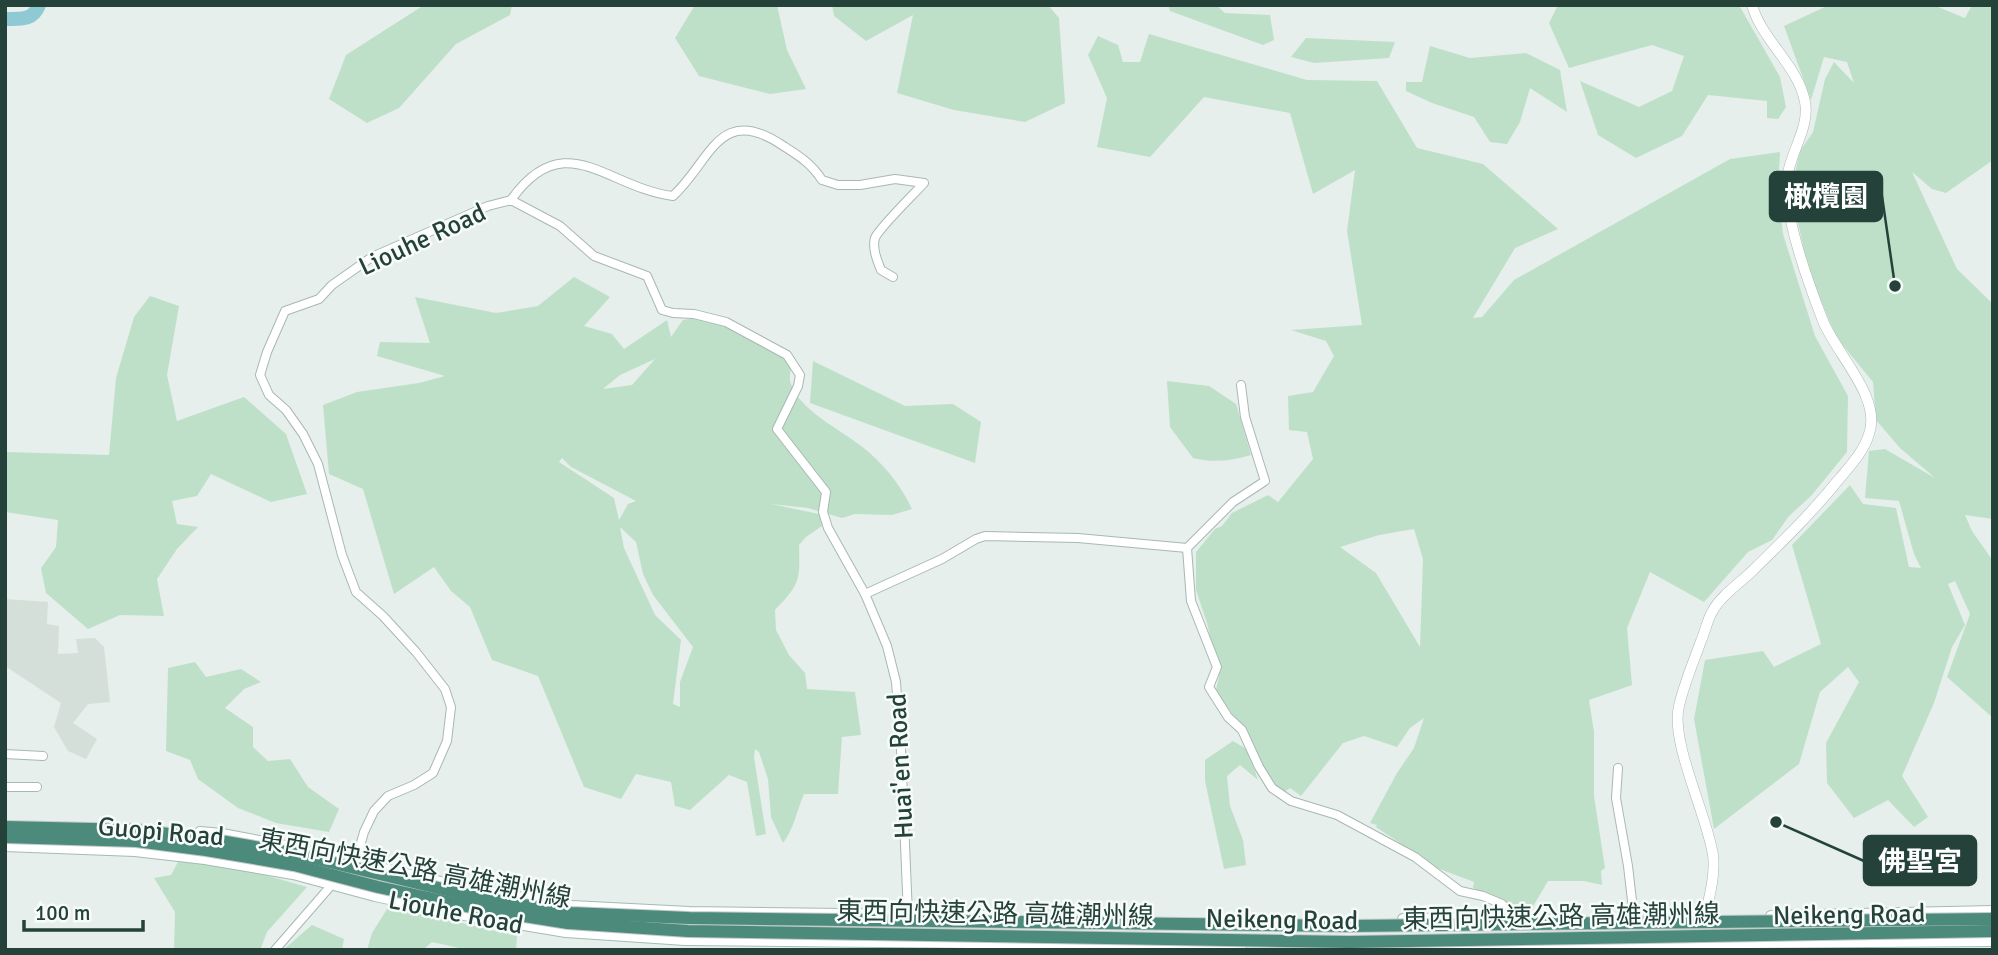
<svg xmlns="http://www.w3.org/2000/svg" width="1998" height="955" font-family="Signika,'Noto Sans TC',sans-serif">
	<rect width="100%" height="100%" fill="#e6efeb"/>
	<path fill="#d4dfda" d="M 5,599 L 48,602 L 47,624 L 59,626 L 58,654 L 78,653 L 76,639 L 95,638 L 104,647 L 110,702 L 88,704 L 73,723 L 97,739 L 86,759 L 68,751 L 54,727 L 61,703 L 5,666 Z"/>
	<g fill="#bfe0c8" fill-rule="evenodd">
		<path d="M 424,5 L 512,5 L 510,15 L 456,44 L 399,108 L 367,123 L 329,99 L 346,55 Z"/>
		<path d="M 695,5 L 777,5 L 787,50 L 806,89 L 770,94 L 699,76 L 675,38 Z"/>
		<path d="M 832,5 L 1048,5 L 1059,18 L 1065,103 L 1025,122 L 954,110 L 897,93 L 913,15 L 866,41 L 834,16 Z"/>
		<path d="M 1168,5 L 1216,5 L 1225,13 L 1270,15 L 1274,40 L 1263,45 L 1170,11 Z"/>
		<path d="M 1558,5 L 1739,5 L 1780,77 L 1786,107 L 1778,119 L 1767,118 L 1767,101 L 1708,95 L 1682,136 L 1636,158 L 1598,135 L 1580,81 L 1639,107 L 1672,91 L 1684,56 L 1652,45 L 1569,68 L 1549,23 Z"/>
		<path d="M 1829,5 L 1933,5 L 1965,18 L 1972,5 L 1993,5 L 1993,160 L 1946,193 L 1932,189 L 1912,172 L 1957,269 L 1993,304 L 1993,519 L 1965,515 L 1972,531 L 1993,561 L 1993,718 L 1947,677 L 1970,614 L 1955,581 L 1948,584 L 1965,625 L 1952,647 L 1934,703 L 1902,776 L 1928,817 L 1914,827 L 1888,800 L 1854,818 L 1827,783 L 1826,743 L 1859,682 L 1848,667 L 1820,692 L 1799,764 L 1714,829 L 1694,719 L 1705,660 L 1763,651 L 1774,667 L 1821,644 L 1792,545 L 1850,485 L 1863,504 L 1896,508 L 1909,567 L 1921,568 L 1914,554 L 1899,501 L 1865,498 L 1869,451 L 1885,449 L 1935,478 L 1900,448 L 1876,420 L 1873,382 L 1836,337 L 1808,269 L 1791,190 L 1800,151 L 1813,132 L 1825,79 L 1834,62 L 1854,83 L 1847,62 L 1824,57 L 1811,100 L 1784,26 Z"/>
		<path d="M 1149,34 L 1307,80 L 1377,81 L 1417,148 L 1483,164 L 1558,229 L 1515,248 L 1473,318 L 1482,317 L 1514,280 L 1730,159 L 1780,152 L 1778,189 L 1783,234 L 1815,336 L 1848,396 L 1847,452 L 1811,496 L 1789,516 L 1772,540 L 1748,552 L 1704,602 L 1650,572 L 1627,628 L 1632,685 L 1589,700 L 1594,732 L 1594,796 L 1605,868 L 1601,871 L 1602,885 L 1584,881 L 1548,881 L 1532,908 L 1514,907 L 1473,888 L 1474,882 L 1437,868 L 1376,827 L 1377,825 L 1370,823 L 1397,773 L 1414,748 L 1424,718 L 1410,728 L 1397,747 L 1364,736 L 1343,743 L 1301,796 L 1290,788 L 1283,793 L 1266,772 L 1254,746 L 1216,690 L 1219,676 L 1207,623 L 1196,590 L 1196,552 L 1215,529 L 1222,526 L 1232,513 L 1268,495 L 1278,502 L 1313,459 L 1307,432 L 1289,430 L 1288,396 L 1313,392 L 1334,356 L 1326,341 L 1291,330 L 1362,325 L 1347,231 L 1355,170 L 1313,194 L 1290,113 L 1204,97 L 1150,157 L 1097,147 L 1107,98 L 1088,55 L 1098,36 L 1118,45 L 1123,62 L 1140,62 ZM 1414,529 L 1423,559 L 1420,647 L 1376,573 L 1340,547 L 1379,535 Z"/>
		<path d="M 1306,38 L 1395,42 L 1389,58 L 1314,63 L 1291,57 Z"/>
		<path d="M 1430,46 L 1470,58 L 1526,53 L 1560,70 L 1567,112 L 1530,88 L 1520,122 L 1507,144 L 1490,142 L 1474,117 L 1432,103 L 1406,91 L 1406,82 L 1422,82 Z"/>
		<path d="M 574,277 L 610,297 L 584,326 L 612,334 L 624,349 L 667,320 L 671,337 L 683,320 L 706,316 L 782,356 L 791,368 C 790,372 789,380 791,384 C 801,414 850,433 873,456 C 889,471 902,488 912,509 L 892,515 L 855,514 L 842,518 L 808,508 L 771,504 L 819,514 L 822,526 L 806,537 L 799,545 C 800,581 800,584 775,610 L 776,630 L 789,655 L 805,673 L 807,689 L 855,692 L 861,735 L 842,737 L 838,794 L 804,794 C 797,810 793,831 783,843 L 771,817 L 768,779 L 759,752 L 755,749 L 754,757 L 766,834 L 756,836 L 747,782 L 729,775 L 690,810 L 675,806 L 671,782 L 636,774 L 621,799 L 584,787 L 538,676 L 492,660 L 470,607 L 451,591 L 434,567 L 394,594 L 363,489 L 329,474 L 323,405 L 357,392 L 419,383 L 445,376 L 377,356 L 380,342 L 430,343 L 415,297 L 496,313 L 538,306 ZM 655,359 L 632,385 L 603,389 L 620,375 ZM 562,458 L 571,467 L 636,501 L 628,504 L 619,520 L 614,498 L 559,462 ZM 620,527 L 636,542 L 643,574 L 653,595 L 693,647 L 680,682 L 680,707 L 673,704 L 681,640 L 655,615 L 624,548 Z"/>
		<path d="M 150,296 L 179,306 L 167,375 L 177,421 L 244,397 L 286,434 L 307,494 L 271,502 L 211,474 L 197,496 L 172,501 L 177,524 L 198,527 L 177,549 L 157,579 L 164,616 L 120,615 L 88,629 L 46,593 L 41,568 L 56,547 L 58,520 L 5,512 L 5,452 L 109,455 L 116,378 L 134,317 Z"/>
		<path d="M 813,361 L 905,406 L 953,404 L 981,422 L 975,463 L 810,403 Z"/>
		<path d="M 1167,381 L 1209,386 L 1236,404 L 1251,455 C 1231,461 1214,463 1193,458 L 1170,427 Z"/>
		<path d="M 195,662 L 206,677 L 241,669 L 261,682 L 244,689 L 225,708 L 253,727 L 253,747 L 268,761 L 290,759 L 308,787 L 339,809 L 329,832 L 276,823 L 238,808 L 198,779 L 190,760 L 166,751 L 168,668 Z"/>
		<path d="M 1233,741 L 1248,750 L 1258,780 L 1240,765 L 1227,776 L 1230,806 L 1243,840 L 1246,865 L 1224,869 L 1205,781 L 1205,760 Z"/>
		<path d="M 179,860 L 258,873 L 307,887 L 267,932 L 260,950 L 174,950 L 175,912 L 154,878 L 171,875 Z"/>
		<path d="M 389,906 L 517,936 L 516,950 L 468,950 L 432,942 L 423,950 L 367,950 L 372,933 Z"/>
		<path d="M 312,925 L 344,939 L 342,950 L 283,950 Z"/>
	</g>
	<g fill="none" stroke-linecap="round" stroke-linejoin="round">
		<path stroke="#8ec9d4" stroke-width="14" d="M 5,19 C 20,19 33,21 39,5"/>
		<defs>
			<g id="minor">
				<path d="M 511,200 C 565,124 607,188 673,196 C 711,161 719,103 782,145 C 799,156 811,163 822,180 L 838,185 L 860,185 L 895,179 L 924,183 C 915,193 879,228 875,238 C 872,248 877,260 881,270 L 893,277"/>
				<path d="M 1187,548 L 1191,601 L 1217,667 L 1209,687 L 1228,717 L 1242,730 L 1259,767 L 1272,788 L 1291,801 L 1337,815 L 1415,857 L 1460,891 L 1483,896 L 1502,904 L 1516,918"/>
				<path d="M 1187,548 L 1233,502 L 1265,481 L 1245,417 L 1241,385"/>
				<path d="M 865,594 L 942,559 L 976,539 L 985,536 L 1078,538 L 1187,548"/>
				<path d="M 5,754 L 43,756"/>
				<path d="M 1618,768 L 1616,798 L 1628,866 L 1634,918"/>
				<path d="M 5,787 L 37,787"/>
				<path d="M 352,865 L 356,861 L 364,832 L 374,811 L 388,796 L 414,785 L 433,773 L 447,741 L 451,707 L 445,689 L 416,652 L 383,616 L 356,592 L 342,555 L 318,464 L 303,434 L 286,410 L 269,395 L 260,375 L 267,352 L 285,311 L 319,299 L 332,285 L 372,257 L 488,206 L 511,200 L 560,226 L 594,256 L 647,276 L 662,310 L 673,313 L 694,314 L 726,322 L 787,355 L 800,375 L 798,386 L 777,429 L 826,492 L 823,512 L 828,528 L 865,594 L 887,646 L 896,682 L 901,749 L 909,939"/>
				<path d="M 275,950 L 335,881"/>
			</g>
			<path id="tertiary" d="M 1702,928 C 1707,905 1716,878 1713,855 C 1707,815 1670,742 1679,706 C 1684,684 1693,663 1701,641 C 1705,632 1707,621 1712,612 C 1720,597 1737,585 1749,574 C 1782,542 1811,514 1840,478 C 1851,465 1864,451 1869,434 C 1882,398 1837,355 1823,321 C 1809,285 1783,215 1787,178 C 1790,153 1810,127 1805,102 C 1798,65 1762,41 1752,5"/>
			<g id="secondary">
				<path d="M 200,832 L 222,834 L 291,847"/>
				<path d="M 5,846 L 135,851 L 205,859 L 293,874 L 375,896 L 474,917 L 566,932 L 685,940 L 1241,946"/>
				<path d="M 307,851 L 476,890 L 572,906 L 689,912 L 1006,916"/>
				<path d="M 1771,916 L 1993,911"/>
				<path d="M 1403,919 L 1545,918"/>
				<path d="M 1376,947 L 1697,947 L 1742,943 L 1993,941"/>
			</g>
		</defs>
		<use href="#minor" stroke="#a8b8b2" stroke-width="10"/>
		<use href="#tertiary" stroke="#a8b8b2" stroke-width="11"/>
		<use href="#secondary" stroke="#a4bbb3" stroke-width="12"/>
		<use href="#minor" stroke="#fff" stroke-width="8"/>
		<use href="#tertiary" stroke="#fff" stroke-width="10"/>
		<use href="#secondary" stroke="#fff" stroke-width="10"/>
		<defs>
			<g id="trunk-bridge">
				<path d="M 5,827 L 136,830 L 209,839 L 296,854 L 476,897 L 571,913 L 689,918 L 1349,926 L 1993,919"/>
				<path d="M 5,837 L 136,841 L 206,850 L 294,865 L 378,887 L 475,908 L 568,923 L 688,931 L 1349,942 L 1993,931"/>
			</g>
		</defs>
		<use href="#trunk-bridge" stroke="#c2cac8" stroke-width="14" stroke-linecap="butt"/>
		<use href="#trunk-bridge" stroke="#4c8a7c" stroke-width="12"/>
	</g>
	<g text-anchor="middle" stroke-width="5" stroke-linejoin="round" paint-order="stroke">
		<g font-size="26" fill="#24423a" stroke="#f7fbf9">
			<text transform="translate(422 239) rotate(-25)" y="9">Liouhe Road</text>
			<text transform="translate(900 766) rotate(-93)" y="9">Huai'en Road</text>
			<text transform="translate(161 831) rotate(5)" y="9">Guopi Road</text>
			<text transform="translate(415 868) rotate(11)" y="9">東西向快速公路 高雄潮州線</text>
			<text transform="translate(456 912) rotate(11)" y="9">Liouhe Road</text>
			<text transform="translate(995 913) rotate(1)" y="9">東西向快速公路 高雄潮州線</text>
			<text transform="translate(1849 914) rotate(-1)" y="9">Neikeng Road</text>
			<text transform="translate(1561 916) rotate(-1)" y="9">東西向快速公路 高雄潮州線</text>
			<text transform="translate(1282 919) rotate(1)" y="9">Neikeng Road</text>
		</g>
	</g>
	<path fill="none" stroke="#24423a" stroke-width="2.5" d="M1895 286L1882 196M1776 822L1864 861"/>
	<g fill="#24423a" stroke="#f7fbf9" stroke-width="2.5">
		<circle cx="1895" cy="286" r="7"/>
		<circle cx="1776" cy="822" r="7"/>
	</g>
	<g fill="#24423a" stroke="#24423a" stroke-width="2.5">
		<rect x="1770" y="172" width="112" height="49" rx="7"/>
		<rect x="1864" y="836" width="112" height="49" rx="7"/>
	</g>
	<g font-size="28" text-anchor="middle" font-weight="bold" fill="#fff">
		<text x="1826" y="206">橄欖園</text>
		<text x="1920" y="871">佛聖宮</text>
	</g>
	<rect width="1998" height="955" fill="none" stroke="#24423a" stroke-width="14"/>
	<path d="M24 920v10h119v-10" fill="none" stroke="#24423a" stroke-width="3.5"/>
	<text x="35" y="920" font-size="21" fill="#24423a" stroke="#f7fbf9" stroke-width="5" paint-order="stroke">100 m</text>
</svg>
